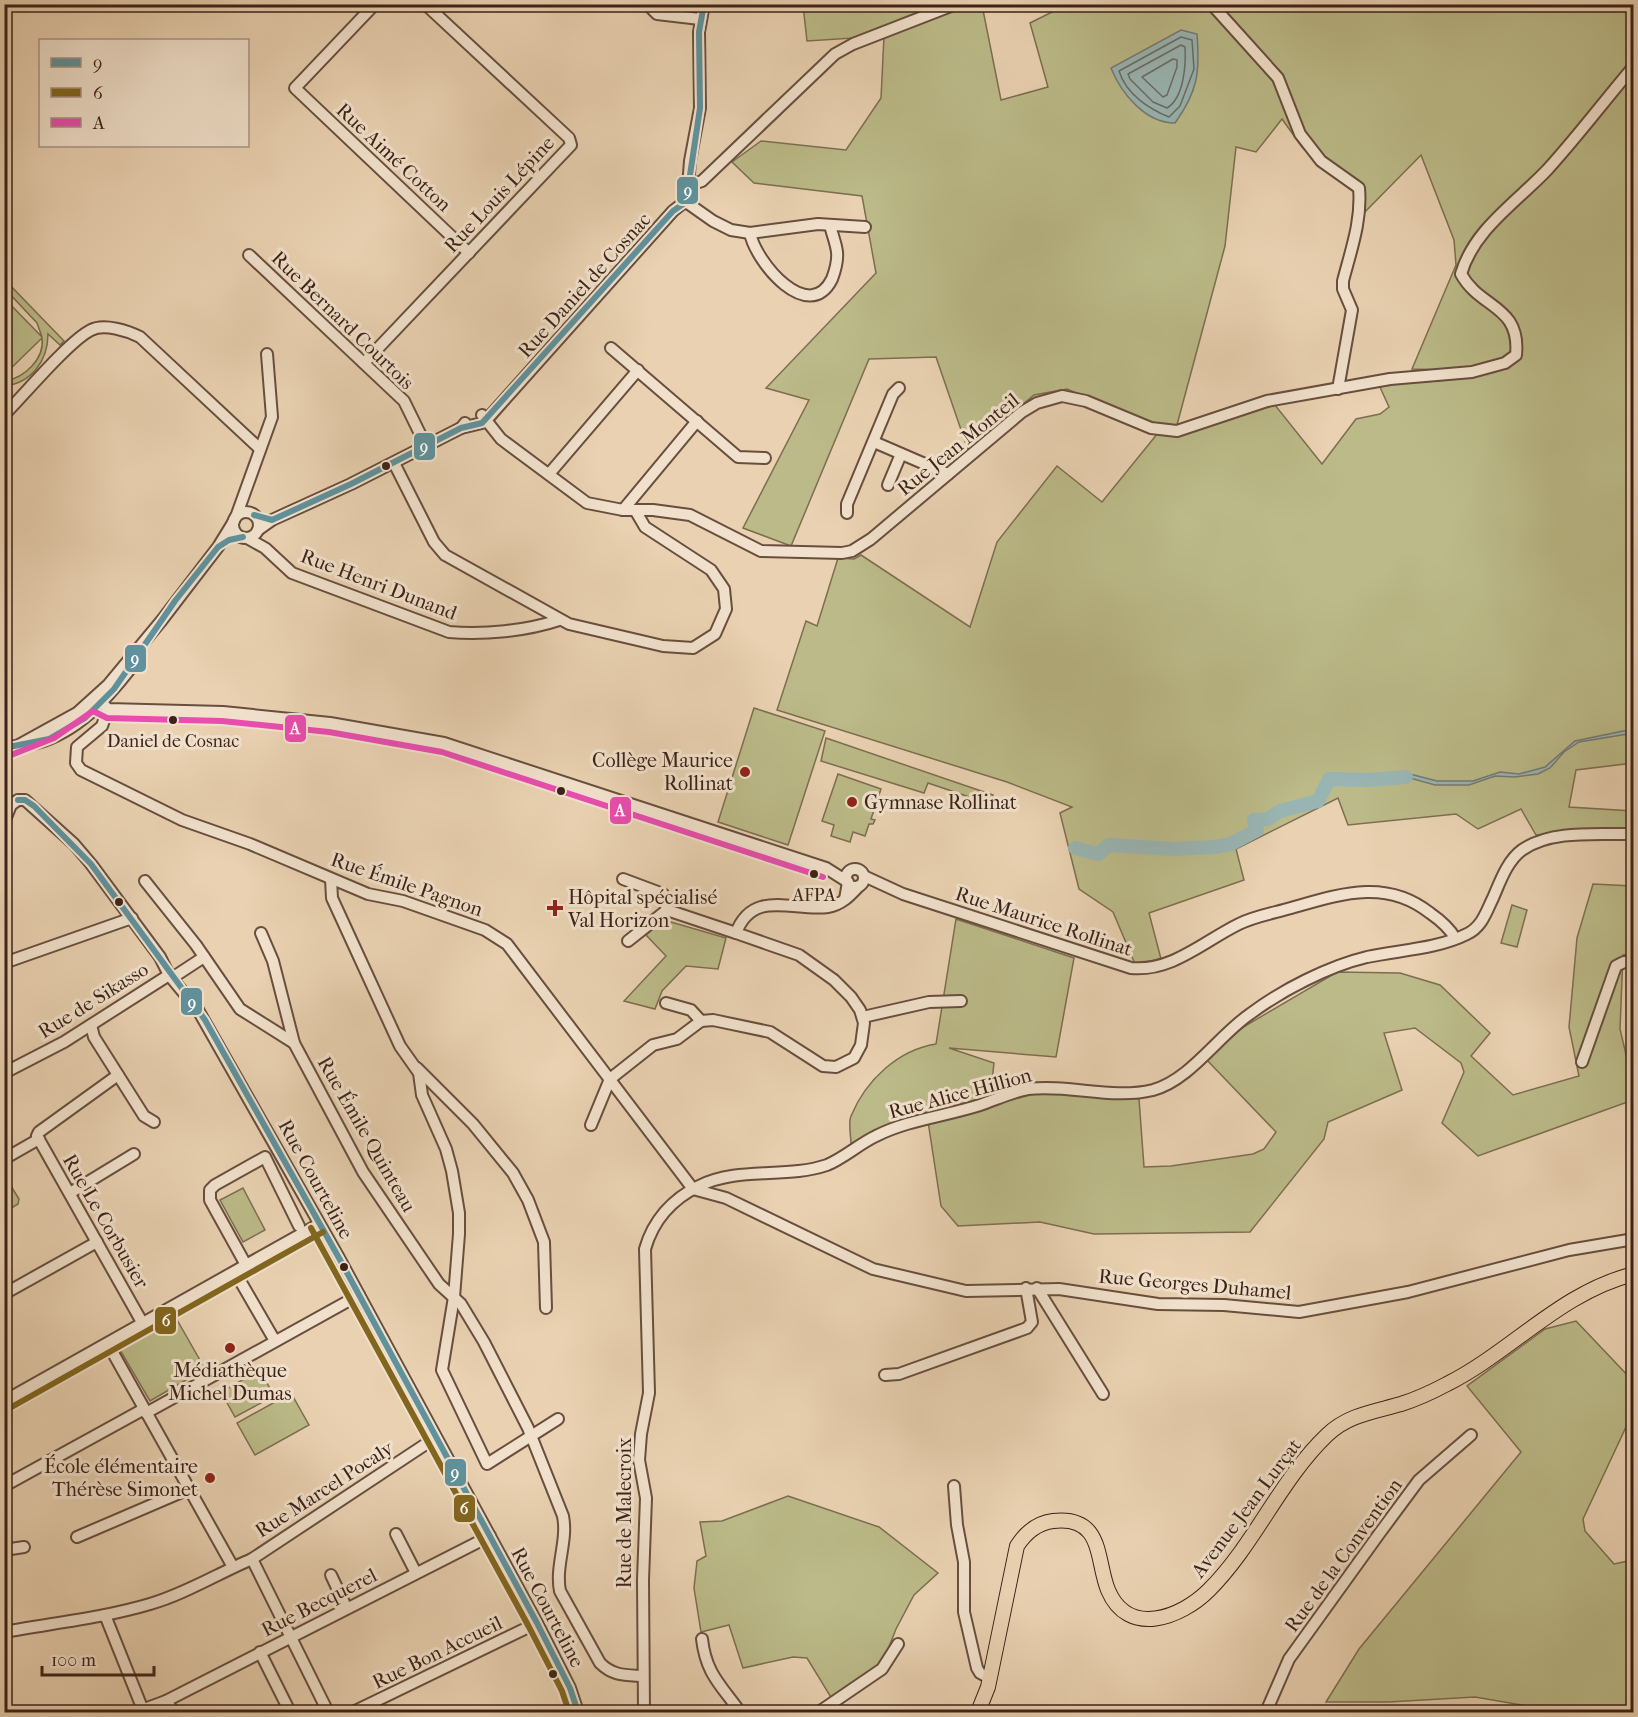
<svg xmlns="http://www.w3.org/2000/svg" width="1638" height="1717" font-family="'IM FELL French Canon',serif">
	<rect width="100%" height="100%" fill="#e9d1b1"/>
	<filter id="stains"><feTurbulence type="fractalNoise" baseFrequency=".00333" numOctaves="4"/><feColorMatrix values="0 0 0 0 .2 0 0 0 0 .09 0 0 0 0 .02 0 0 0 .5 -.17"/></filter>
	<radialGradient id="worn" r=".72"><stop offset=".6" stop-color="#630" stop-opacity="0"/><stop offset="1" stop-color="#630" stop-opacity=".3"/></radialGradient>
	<g fill="#bbba88" stroke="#7c6e50" stroke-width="1.5" fill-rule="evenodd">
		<path d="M 803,5 L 982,5 L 1001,100 L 1048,87 L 1030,23 L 1066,5 L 1633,5 L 1633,763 L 1576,770 L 1569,807 L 1633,811 L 1633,829 L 1536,835 L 1521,809 L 1478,829 L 1456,814 L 1348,825 L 1338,798 L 1236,849 L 1244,880 L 1149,913 L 1161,959 L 1135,964 L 1113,912 L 1079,889 L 1060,813 L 1072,807 L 1007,782 L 777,710 L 806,621 L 817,626 L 838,558 L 854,559 L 861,555 L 970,627 L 997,542 L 1057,466 L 1102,502 L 1162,428 L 1067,389 L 1034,395 L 968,450 L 936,357 L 869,359 L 791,546 L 743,528 L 809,400 L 766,388 L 876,273 L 862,196 L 754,183 L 732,162 L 761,141 L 846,150 L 881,98 L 884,36 L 807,41 ZM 1282,119 L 1302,147 L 1328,172 L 1354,187 L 1357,220 L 1421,155 L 1454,240 L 1456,265 L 1412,369 L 1446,370 L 1447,380 L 1379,385 L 1389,407 L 1380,414 L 1356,419 L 1322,464 L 1275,405 L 1174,436 L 1225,246 L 1236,147 L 1256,152 Z"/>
		<path d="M 5,280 L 64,341 L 60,345 L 48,334 C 48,361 31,383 5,386 L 5,381 C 24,378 45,359 42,338 L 5,374 L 5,299 L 42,337 L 37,323 L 5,289 Z"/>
		<path d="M 754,708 L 825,731 L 788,845 L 718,822 Z"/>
		<path d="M 826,738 L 993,795 L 990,804 L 928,783 L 924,793 L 821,761 Z"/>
		<path d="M 838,774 L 881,789 L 871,819 L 875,820 L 873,824 L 869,824 L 865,836 L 853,832 L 850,842 L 831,836 L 834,825 L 822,821 Z"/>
		<path d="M 1593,884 L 1633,886 L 1633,954 L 1623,955 L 1620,1029 L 1633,1084 L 1633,1100 L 1478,1156 L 1442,1123 L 1464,1072 L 1461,1063 L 1415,1028 L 1384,1033 L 1402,1090 L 1328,1122 L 1324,1139 L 1250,1232 L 1094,1234 L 1040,1222 L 958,1226 L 941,1206 L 927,1115 L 882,1128 L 851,1144 C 851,1136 848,1123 851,1116 C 866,1080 898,1050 936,1044 L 956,919 L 1074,958 L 1056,1057 L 949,1048 L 994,1063 L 992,1081 L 1139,1099 L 1144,1167 L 1171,1166 L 1253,1154 L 1264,1149 L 1276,1132 L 1205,1058 L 1240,1029 L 1337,972 L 1400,973 L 1440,985 L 1490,1033 L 1471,1056 L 1513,1095 L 1579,1076 L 1569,1027 L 1577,938 Z"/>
		<path d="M 1512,905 L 1527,910 L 1517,947 L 1501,943 Z"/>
		<path d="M 671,922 L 726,938 L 718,969 L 686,966 L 662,991 L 655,1009 L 624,1001 L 666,956 L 646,935 L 660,923 Z"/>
		<path d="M 4,1175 L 19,1199 L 18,1204 L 5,1212 Z"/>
		<path d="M 243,1188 L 265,1230 L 243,1242 L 220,1200 Z"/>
		<path d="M 176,1318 L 205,1369 L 150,1401 L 120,1350 Z"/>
		<path d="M 1576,1321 L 1633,1381 L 1633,1412 L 1583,1519 L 1585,1531 L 1614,1564 L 1633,1560 L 1633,1712 L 1562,1712 L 1475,1697 L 1389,1702 L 1326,1702 L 1359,1649 L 1521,1452 L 1467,1386 L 1545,1329 Z"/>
		<path d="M 260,1370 L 274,1396 L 235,1417 L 221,1392 Z"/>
		<path d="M 291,1393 L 309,1425 L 255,1455 L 237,1423 Z"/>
		<path d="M 788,1496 L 879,1527 L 938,1573 L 914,1595 L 896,1629 L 883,1662 L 832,1699 L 807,1658 L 793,1657 L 743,1668 L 729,1625 L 701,1632 L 694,1588 L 697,1561 L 706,1556 L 700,1522 L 722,1521 Z"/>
	</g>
	<g fill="#99b5b3" stroke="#747a75" stroke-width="1.5">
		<path d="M 1181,30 L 1197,34 C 1200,72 1198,91 1175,123 C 1145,123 1121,93 1111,68 Z"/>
		<path d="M 1633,729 L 1633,732 L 1628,734 L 1579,742 L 1564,752 L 1550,768 L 1538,774 L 1515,777 L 1495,776 L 1469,785 L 1435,785 L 1406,777 L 1406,773 L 1437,781 L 1473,781 L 1500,772 L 1519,774 L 1545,767 L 1575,741 Z"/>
	</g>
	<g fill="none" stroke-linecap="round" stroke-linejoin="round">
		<g stroke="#6b6c66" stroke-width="1.5">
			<path d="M 1181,37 L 1192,40 L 1194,69 L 1180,106 L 1169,117 C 1149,109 1126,94 1119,71 Z"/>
			<path d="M 1181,45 L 1185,47 C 1186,65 1184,98 1167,108 L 1153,102 L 1130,79 L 1128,74 Z"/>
			<path d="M 1173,59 L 1177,60 L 1177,67 L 1167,95 L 1163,97 L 1142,77 Z"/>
		</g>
		<path stroke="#99b5b3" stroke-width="14" d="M 1075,848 L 1098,854 L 1109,845 L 1173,849 L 1214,847 L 1231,844 L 1257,830 L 1254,820 L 1268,819 L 1280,811 L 1318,801 L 1329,779 L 1369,780 L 1406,777"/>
		<defs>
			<g id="minor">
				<path d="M 375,4 L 295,88 L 469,253"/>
				<path d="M 647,4 L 657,14 L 700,19"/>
				<path d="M 1215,8 L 1278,78 L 1300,134 L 1321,161 L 1359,188 C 1362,220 1351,250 1343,281 L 1343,289 L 1352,310 L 1338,389"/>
				<path d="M 865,227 L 818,224 L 750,233 L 731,230 L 713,221 L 686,202 L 682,188 L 702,181 L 835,54 L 853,44 L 956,4"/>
				<path d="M 750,233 C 756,263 809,325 832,279 C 835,271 838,261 837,252 C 836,243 832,234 830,225"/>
				<path d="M 249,255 L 404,401 L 426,446"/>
				<path d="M 611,348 L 738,457 L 765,458"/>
				<path d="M 364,363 L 571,145 L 569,138 L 425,4"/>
				<path d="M 4,415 C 24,395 69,341 91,330 C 104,323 128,331 140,337 L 260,449"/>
				<path d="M 482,415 L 501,439 L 587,503 L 623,510 L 653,510 L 690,515 L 761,551 L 842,553 L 852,551 L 871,539 L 1022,412 L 1037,403 L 1062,396 L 1086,401 L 1151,428 L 1177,431 L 1267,401 L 1390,379 L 1472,372 L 1505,363 L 1516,355 C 1521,305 1480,309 1461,274 C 1474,229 1517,202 1548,169 C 1578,136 1605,100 1634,66"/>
				<path d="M 461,428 L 482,423 L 490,416 L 673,211 L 687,200 L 690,161 L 700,108 L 699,32 L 704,4"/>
				<path d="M 874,442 L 948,474"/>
				<path d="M 394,463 L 434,542 L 445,555 L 569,624 L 663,646 L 693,648 L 715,634 L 726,609 L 724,589 L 711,570 L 645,527 L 635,510"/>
				<path d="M 549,474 L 638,370"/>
				<path d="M 888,485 L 901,454"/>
				<path d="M 623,510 L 697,421"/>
				<circle cx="246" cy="525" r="13"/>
				<path d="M 847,513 L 847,504 L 893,394 L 899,388"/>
				<path d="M 236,517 L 272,417 L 267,354"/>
				<path d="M 258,530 L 272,520 L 351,484 L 461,428 L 465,423"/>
				<path d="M 247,538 L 265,548 L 292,573 L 449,632 C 484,635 526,631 559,620"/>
				<path d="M 90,702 L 102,703 L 108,709 L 223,712 L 330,723 L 444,743 L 826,868 L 848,882 L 845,899"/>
				<path d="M 108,709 L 102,726 L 77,747 L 76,763 L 81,770 L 182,820 L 250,844 L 368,894 L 403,901 L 485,930 L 507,944 L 693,1189"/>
				<path d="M 19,745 L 77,713 L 108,685 L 162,620 L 218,547 L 234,521"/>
				<path d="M 4,748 C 16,745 26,746 37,743 C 77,732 106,700 131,668"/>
				<path d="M 4,822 L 11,805 L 18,800 L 25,800 L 74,844 L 91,864 L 160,957 L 169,975 L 198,1010 L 339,1258 L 537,1623 L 570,1688 L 578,1712"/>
				<circle cx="855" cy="878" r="9"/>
				<path d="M 864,876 L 903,894 L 1131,968 C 1172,972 1204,941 1239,924 C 1255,916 1274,913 1291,908 C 1340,894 1386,878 1430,913 C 1440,920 1449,927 1455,938"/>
				<path d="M 331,879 L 332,898 L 400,1046 L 419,1073 L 422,1095 L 446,1149 L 452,1171 L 459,1213 L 459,1234 L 454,1297 L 442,1370 L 487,1464 L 558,1419"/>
				<path d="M 623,879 L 663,894 L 667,910"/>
				<path d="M 145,881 L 196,945 L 240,1009 L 294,1043"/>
				<path d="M 261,933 L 273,961 L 294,1043 L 363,1172 L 439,1284 L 461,1304 L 484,1342 L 528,1428 L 563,1516 C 568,1541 555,1566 560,1591 L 600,1663 C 613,1676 625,1675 642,1676"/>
				<path d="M 628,941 L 667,910 L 736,933"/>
				<path d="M 4,963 L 132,918"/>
				<path d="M 172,978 L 204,957"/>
				<path d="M 666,1003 L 691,1010 L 701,1021"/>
				<path d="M 863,1017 L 929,1002 L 961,1001"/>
				<path d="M 91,1025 L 94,1037 L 144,1116 L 154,1122"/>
				<path d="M 1582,1062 L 1616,966 L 1624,962 L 1634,963"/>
				<path d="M 417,1068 L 473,1124 L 513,1173 L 528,1200 L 544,1242 L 546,1308"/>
				<path d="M 4,1073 L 64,1042 L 169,975"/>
				<path d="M 118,1075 L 39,1132 L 37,1136 L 143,1324"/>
				<path d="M 591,1125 L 610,1079 L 653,1045 L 677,1039 L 701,1021 L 713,1020 L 770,1032 L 823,1066 L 836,1067 L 854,1058 L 861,1045 L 864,1023 L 860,1010 L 851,997 L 834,980 L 799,955 L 736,933 C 753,888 794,912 828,907 C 841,905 850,896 859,886"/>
				<path d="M 4,1159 L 39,1139"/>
				<path d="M 693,1189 L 726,1198 L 873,1269 L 966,1291 L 1059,1289 L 1158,1304 L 1224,1305 L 1299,1312 L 1408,1292 L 1569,1250 L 1634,1239"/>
				<path d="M 70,1193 L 134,1154"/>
				<path d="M 246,1265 L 210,1200 L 210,1190 L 215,1185 L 265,1157 L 299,1226"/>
				<path d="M 235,1272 L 275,1341"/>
				<path d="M 1037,1288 L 1103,1394"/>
				<path d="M 4,1294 L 97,1242"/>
				<path d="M 108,1344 L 233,1567"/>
				<path d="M 885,1375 L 899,1374 L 1027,1328 L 1032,1322 L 1026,1288"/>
				<path d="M 4,1401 L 319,1224"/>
				<path d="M 146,1413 L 359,1295"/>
				<path d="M 4,1486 L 144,1409"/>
				<path d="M 954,1486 L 957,1525 L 964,1562 L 964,1612 L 977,1668 L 980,1673 L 989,1678"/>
				<path d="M 396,1534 L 416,1573"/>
				<path d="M 77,1537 L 189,1489"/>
				<path d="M 4,1550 L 24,1547"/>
				<path d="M 252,1559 L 328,1712"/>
				<path d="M 331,1575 L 346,1607"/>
				<path d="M 105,1615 L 143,1710"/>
				<path d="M 4,1632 C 53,1623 103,1618 150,1604 C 185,1594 219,1573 252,1559 L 435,1438"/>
				<path d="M 702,1639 C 706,1674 721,1685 740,1712"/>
				<path d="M 260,1652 L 290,1712"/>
				<path d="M 166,1701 L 174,1712"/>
				<path d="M 136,1712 L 166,1701 L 490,1536"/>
				<path d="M 353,1712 L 537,1623"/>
				<path d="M 644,1712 L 643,1580 L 646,1498 L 639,1460 L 641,1434 L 649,1393 L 645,1249 C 653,1221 672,1199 699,1186 C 739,1166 786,1179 827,1165 C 844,1158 859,1144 876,1136 C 907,1120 946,1116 980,1105 C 995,1100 1012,1092 1028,1089 C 1070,1084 1112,1100 1153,1090 C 1190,1080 1218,1036 1250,1014 C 1282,990 1329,966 1367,957 C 1400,950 1437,949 1467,934 C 1482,927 1486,912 1493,898 C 1500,882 1507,861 1522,850 C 1552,829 1599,835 1634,834"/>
				<path d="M 819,1712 L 882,1669 L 898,1644"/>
				<path d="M 1266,1712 L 1289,1659 L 1379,1534 L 1419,1480 L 1471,1435"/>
			</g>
			<path id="major" d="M 978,1712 L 988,1687 L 1017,1546 C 1026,1532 1037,1523 1053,1521 C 1104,1515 1096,1561 1108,1590 C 1128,1638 1181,1618 1209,1590 C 1255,1544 1280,1480 1327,1435 C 1348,1415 1373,1412 1401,1404 C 1417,1399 1432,1392 1447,1384 C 1511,1352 1561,1292 1634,1274"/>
		</defs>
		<use href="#minor" stroke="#684e3e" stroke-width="14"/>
		<use href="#major" stroke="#3d2218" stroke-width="16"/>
		<use href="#minor" stroke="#f1e1cc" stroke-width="10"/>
		<use href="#major" stroke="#e9d1b1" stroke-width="14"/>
		<defs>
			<g id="bus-1">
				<path d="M 254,515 L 272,520 L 351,484 L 461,428 L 482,423 L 673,211 L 686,202 L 700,108 L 699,32 L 704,4"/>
				<path d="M 4,748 L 49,739 L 85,718 L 114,689 L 175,601 L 218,547 L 229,540 L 243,537"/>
				<path d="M 18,800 L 25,800 L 34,806 L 91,864 L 205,1020 L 339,1258 L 537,1623 L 570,1688 L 578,1712"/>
			</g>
			<g id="bus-2">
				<path d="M 311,1228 L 529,1627 L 562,1691 L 569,1712"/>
				<path d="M 8,1409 L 323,1232"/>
			</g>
			<path id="bus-3" d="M 6,757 L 54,738 L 93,711 L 107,718 L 222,721 L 329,732 L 442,752 L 823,877"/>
		</defs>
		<use href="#bus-1" stroke="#f1e1cc" stroke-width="10"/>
		<use href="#bus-2" stroke="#f1e1cc" stroke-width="10"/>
		<use href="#bus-3" stroke="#f1e1cc" stroke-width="10"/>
		<use href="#bus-1" stroke="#5f929d" stroke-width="6"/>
		<use href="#bus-2" stroke="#82661e" stroke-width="6"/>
		<use href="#bus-3" stroke="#e84daf" stroke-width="6"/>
	</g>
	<g fill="#3d2218" stroke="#f1e1cc" stroke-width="2">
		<circle cx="386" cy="466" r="5"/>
		<circle cx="173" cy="720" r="5"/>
		<circle cx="561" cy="791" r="5"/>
		<circle cx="814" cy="874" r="5"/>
		<circle cx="119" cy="902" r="5"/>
		<circle cx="344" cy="1267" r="5"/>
		<circle cx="553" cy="1674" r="5"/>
	</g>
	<g fill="#8f2418" stroke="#f1e1cc" stroke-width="2">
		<circle cx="745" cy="772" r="6"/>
		<circle cx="852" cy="802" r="6"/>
		<path d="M552 899h6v6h6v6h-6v6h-6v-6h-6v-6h6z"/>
		<circle cx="230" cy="1348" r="6"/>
		<circle cx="210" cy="1478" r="6"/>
	</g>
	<g text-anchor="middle" stroke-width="6" stroke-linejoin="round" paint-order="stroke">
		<g font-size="18" fill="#3d2218" stroke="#f1e1cc">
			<text x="173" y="747">Daniel de Cosnac</text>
			<text x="814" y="901">AFPA</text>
		</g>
		<g font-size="20" fill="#3d2218" stroke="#f1e1cc">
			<text transform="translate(394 157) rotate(43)" y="7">Rue Aimé Cotton</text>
			<text transform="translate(499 194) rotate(-47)" y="7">Rue Louis Lépine</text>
			<text transform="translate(584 285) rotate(-48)" y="7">Rue Daniel de Cosnac</text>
			<text transform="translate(343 320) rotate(44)" y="7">Rue Bernard Courtois</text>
			<text transform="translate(958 444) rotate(-39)" y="7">Rue Jean Monteil</text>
			<text transform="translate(379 584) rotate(21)" y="7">Rue Henri Dunand</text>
			<text transform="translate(407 884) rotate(19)" y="7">Rue Émile Pagnon</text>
			<text transform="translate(1044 921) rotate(18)" y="7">Rue Maurice Rollinat</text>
			<text transform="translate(93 1000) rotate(-32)" y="7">Rue de Sikasso</text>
			<text transform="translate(960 1093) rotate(-15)" y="7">Rue Alice Hillion</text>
			<text transform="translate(367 1134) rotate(60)" y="7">Rue Émile Quinteau</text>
			<text transform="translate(316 1179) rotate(61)" y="7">Rue Courteline</text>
			<text transform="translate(106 1221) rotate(60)" y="7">Rue Le Corbusier</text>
			<text transform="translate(1195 1284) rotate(5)" y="7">Rue Georges Duhamel</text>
			<text transform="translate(324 1489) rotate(-33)" y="7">Rue Marcel Pocaly</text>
			<text transform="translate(1246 1508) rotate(-53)" y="7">Avenue Jean Lurçat</text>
			<text transform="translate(624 1513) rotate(-90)" y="7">Rue de Malecroix</text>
			<text transform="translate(1343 1555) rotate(-54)" y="7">Rue de la Convention</text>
			<text transform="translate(319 1602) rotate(-27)" y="7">Rue Becquerel</text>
			<text transform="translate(548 1607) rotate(62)" y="7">Rue Courteline</text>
			<text transform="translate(437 1652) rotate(-26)" y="7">Rue Bon Accueil</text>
		</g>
		<g font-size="20" fill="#3d2218" stroke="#f1e1cc" text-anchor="end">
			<text x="733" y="767">Collège Maurice<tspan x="733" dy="23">Rollinat</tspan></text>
			<text x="864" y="809" text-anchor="start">Gymnase Rollinat</text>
			<text x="568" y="904" text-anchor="start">Hôpital spécialisé<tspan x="568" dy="23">Val Horizon</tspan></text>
			<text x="230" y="1377" text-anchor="middle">Médiathèque<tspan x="230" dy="23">Michel Dumas</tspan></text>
			<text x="198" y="1473">École élémentaire<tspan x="198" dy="23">Thérèse Simonet</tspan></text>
		</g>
	</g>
	<g stroke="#f1e1cc" stroke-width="2">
		<rect x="676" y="176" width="23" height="29" rx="6" fill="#5f929d"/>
		<rect x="413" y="432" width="23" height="29" rx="6" fill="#5f929d"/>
		<rect x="124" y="644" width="23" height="29" rx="6" fill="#5f929d"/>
		<rect x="284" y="714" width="23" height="29" rx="6" fill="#e84daf"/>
		<rect x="609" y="796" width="23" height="29" rx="6" fill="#e84daf"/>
		<rect x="180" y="987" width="23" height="29" rx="6" fill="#5f929d"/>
		<rect x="154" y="1306" width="23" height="29" rx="6" fill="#82661e"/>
		<rect x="444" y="1458" width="23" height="29" rx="6" fill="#5f929d"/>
		<rect x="453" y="1494" width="23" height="29" rx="6" fill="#82661e"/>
	</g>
	<g font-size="16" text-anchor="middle" font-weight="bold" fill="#fff">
		<text x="688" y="196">9</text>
		<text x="424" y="452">9</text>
		<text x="135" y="664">9</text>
		<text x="295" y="734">A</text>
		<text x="620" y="816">A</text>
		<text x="192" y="1008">9</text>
		<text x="166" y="1326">6</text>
		<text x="455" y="1478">9</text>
		<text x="464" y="1514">6</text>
	</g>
	<rect width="1638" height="1717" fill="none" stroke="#e9d1b1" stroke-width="24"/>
	<rect x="6" y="6" width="1626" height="1705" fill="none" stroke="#3d2218" stroke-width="3"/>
	<rect x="12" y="12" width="1614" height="1693" fill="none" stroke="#3d2218" stroke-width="1.5"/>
	<rect x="39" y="39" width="210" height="108" fill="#f1e1cc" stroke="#a99584" stroke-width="1.5"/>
	<rect x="51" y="58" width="30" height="9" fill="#5f929d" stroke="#a99584" stroke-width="1.5"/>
	<text x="93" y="69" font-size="18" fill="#3d2218">9</text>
	<rect x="51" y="88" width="30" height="9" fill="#82661e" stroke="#a99584" stroke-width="1.5"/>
	<text x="93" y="99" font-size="18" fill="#3d2218">6</text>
	<rect x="51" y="118" width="30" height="9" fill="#e84daf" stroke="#a99584" stroke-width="1.5"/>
	<text x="93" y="129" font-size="18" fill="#3d2218">A</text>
	<path d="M42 1666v9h112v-9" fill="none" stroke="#3d2218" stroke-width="3"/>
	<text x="51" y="1666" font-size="18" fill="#3d2218" stroke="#f1e1cc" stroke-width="4.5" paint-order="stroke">100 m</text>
	<rect width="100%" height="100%" filter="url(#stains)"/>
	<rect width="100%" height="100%" fill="url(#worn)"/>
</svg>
